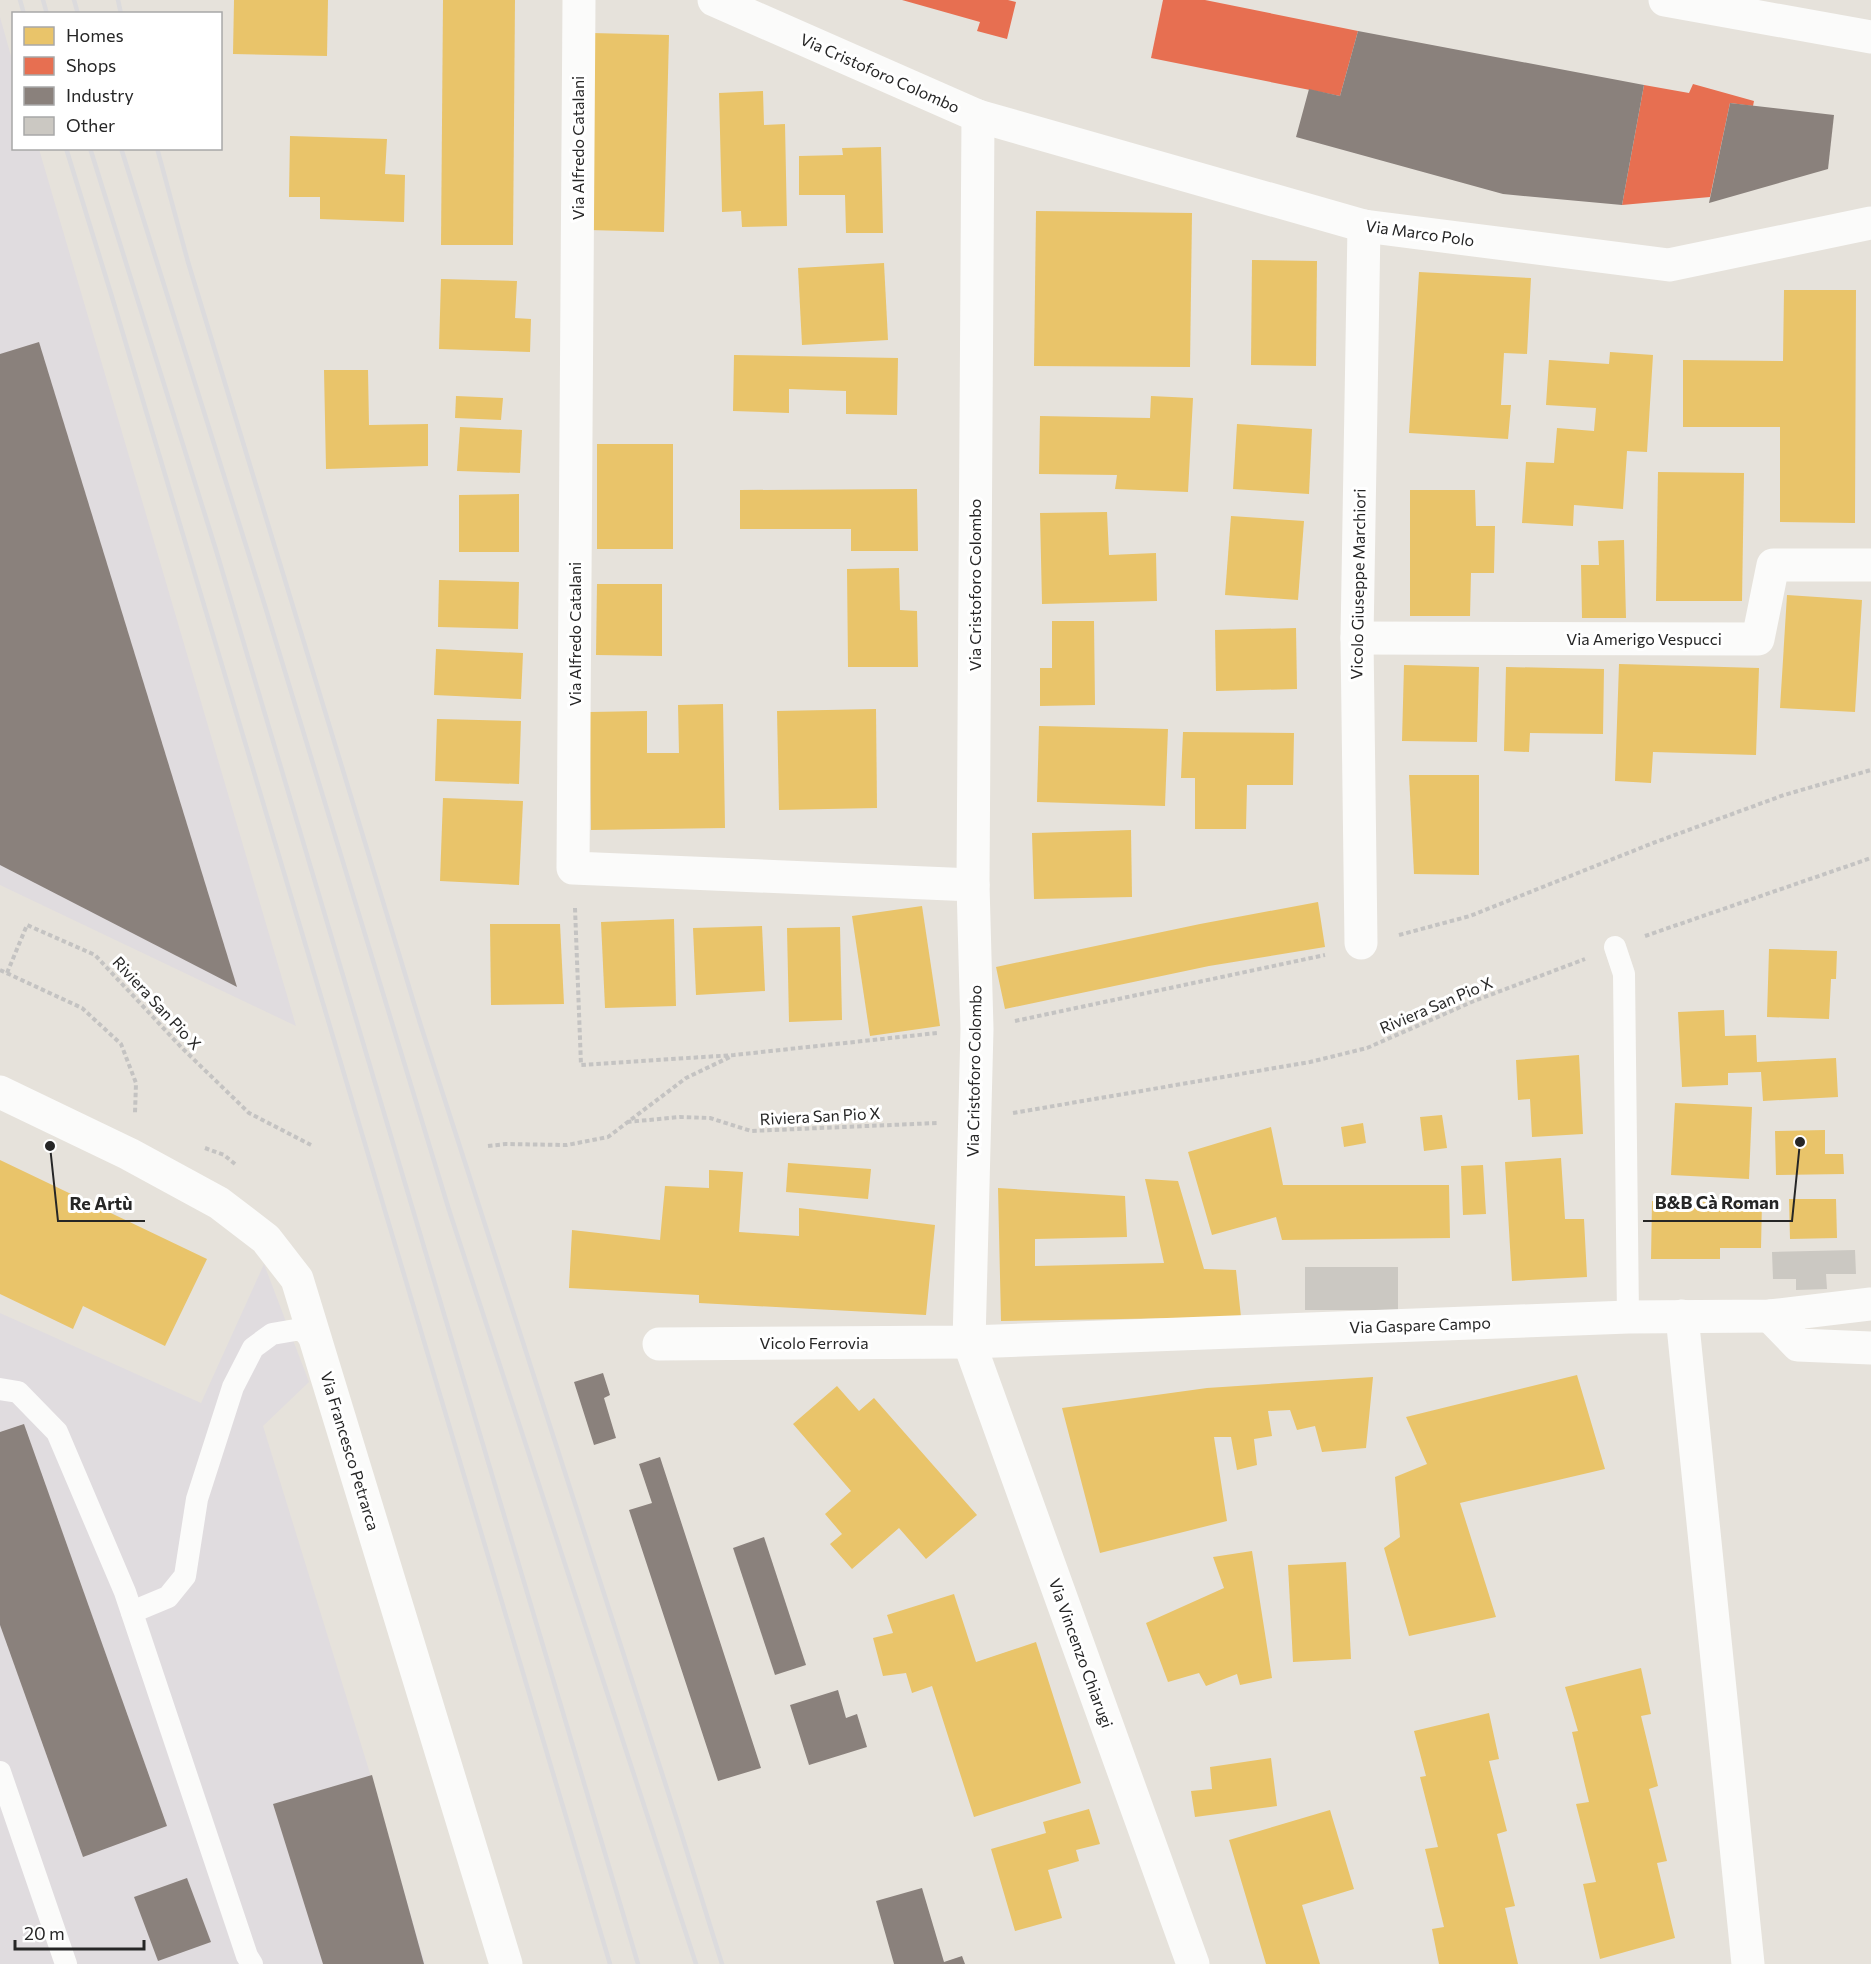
<svg xmlns="http://www.w3.org/2000/svg" width="1871" height="1964" font-family="Commissioner,sans-serif">
	<rect width="100%" height="100%" fill="#e6e2db"/>
	<g fill="#e0dcdf">
		<path d="M 0,17 L 13,63 L 14,148 L 39,149 L 296,1026 L 0,885 Z"/>
		<path d="M 264,1264 L 309,1382 L 263,1426 L 368,1767 L 425,1964 L 0,1964 L 0,1313 L 201,1403 Z"/>
	</g>
	<g fill="#e9c46a">
		<path d="M 234,0 L 328,0 L 327,56 L 233,54 Z"/>
		<path d="M 443,0 L 515,0 L 513,245 L 441,245 Z"/>
		<path d="M 592,33 L 669,35 L 664,232 L 588,230 Z"/>
		<path d="M 763,91 L 764,125 L 785,124 L 787,226 L 742,227 L 741,211 L 722,212 L 719,93 Z"/>
		<path d="M 290,136 L 387,139 L 385,174 L 405,175 L 404,222 L 320,219 L 320,197 L 289,197 Z"/>
		<path d="M 881,147 L 883,233 L 846,233 L 845,195 L 799,195 L 799,156 L 843,155 L 842,148 Z"/>
		<path d="M 1036,211 L 1192,213 L 1190,367 L 1034,366 Z"/>
		<path d="M 1252,260 L 1317,261 L 1316,366 L 1251,365 Z"/>
		<path d="M 884,263 L 888,340 L 802,345 L 798,268 Z"/>
		<path d="M 1419,272 L 1531,278 L 1527,354 L 1504,353 L 1501,405 L 1511,405 L 1508,439 L 1409,433 Z"/>
		<path d="M 441,279 L 517,281 L 515,318 L 531,319 L 530,352 L 439,349 Z"/>
		<path d="M 1784,290 L 1856,290 L 1855,523 L 1780,522 L 1780,427 L 1683,427 L 1683,360 L 1783,361 Z"/>
		<path d="M 1610,352 L 1653,355 L 1647,452 L 1627,451 L 1623,509 L 1574,505 L 1573,526 L 1522,523 L 1526,462 L 1554,463 L 1557,428 L 1594,431 L 1596,408 L 1546,405 L 1549,360 L 1609,364 Z"/>
		<path d="M 734,355 L 898,358 L 897,415 L 846,414 L 846,391 L 789,389 L 789,413 L 733,411 Z"/>
		<path d="M 324,370 L 368,370 L 369,425 L 428,424 L 428,466 L 326,469 Z"/>
		<path d="M 456,396 L 503,398 L 501,420 L 455,418 Z"/>
		<path d="M 1151,396 L 1193,398 L 1188,492 L 1115,489 L 1117,475 L 1039,474 L 1040,416 L 1150,418 Z"/>
		<path d="M 1237,424 L 1312,429 L 1309,494 L 1233,489 Z"/>
		<path d="M 460,427 L 522,430 L 520,473 L 457,471 Z"/>
		<rect x="597" y="444" width="76" height="105"/>
		<path d="M 1658,472 L 1744,473 L 1742,601 L 1656,601 Z"/>
		<path d="M 917,489 L 918,551 L 851,551 L 851,529 L 740,529 L 740,490 Z"/>
		<path d="M 1410,490 L 1475,490 L 1476,526 L 1495,526 L 1494,573 L 1471,573 L 1470,616 L 1410,616 Z"/>
		<path d="M 519,494 L 519,552 L 459,552 L 459,495 Z"/>
		<path d="M 1107,512 L 1109,555 L 1156,553 L 1157,601 L 1042,604 L 1040,513 Z"/>
		<path d="M 1231,516 L 1304,521 L 1298,600 L 1225,595 Z"/>
		<path d="M 1624,540 L 1626,618 L 1582,618 L 1581,565 L 1599,565 L 1598,541 Z"/>
		<path d="M 899,568 L 900,610 L 917,611 L 918,667 L 848,667 L 847,569 Z"/>
		<path d="M 439,580 L 519,582 L 518,629 L 438,627 Z"/>
		<path d="M 597,584 L 662,584 L 662,656 L 596,655 Z"/>
		<path d="M 1787,595 L 1862,600 L 1855,712 L 1780,708 Z"/>
		<path d="M 1052,621 L 1094,621 L 1095,705 L 1040,706 L 1040,668 L 1052,668 Z"/>
		<path d="M 1296,628 L 1297,689 L 1216,691 L 1215,630 Z"/>
		<path d="M 436,649 L 523,653 L 521,699 L 434,695 Z"/>
		<path d="M 1619,664 L 1759,668 L 1756,755 L 1653,752 L 1651,783 L 1615,781 Z"/>
		<path d="M 1404,665 L 1479,667 L 1477,742 L 1402,741 Z"/>
		<path d="M 1506,667 L 1604,669 L 1603,734 L 1530,733 L 1529,752 L 1504,751 Z"/>
		<path d="M 723,704 L 725,828 L 591,830 L 590,712 L 647,711 L 647,753 L 679,753 L 678,705 Z"/>
		<path d="M 876,709 L 877,808 L 779,810 L 777,711 Z"/>
		<path d="M 437,719 L 521,721 L 519,784 L 435,781 Z"/>
		<path d="M 1039,726 L 1168,729 L 1165,806 L 1037,802 Z"/>
		<path d="M 1183,732 L 1294,733 L 1293,785 L 1247,785 L 1246,829 L 1195,829 L 1195,778 L 1181,778 Z"/>
		<path d="M 1409,775 L 1479,775 L 1479,875 L 1414,874 Z"/>
		<path d="M 443,798 L 523,801 L 519,885 L 440,881 Z"/>
		<path d="M 1131,830 L 1132,897 L 1034,899 L 1032,833 Z"/>
		<path d="M 1318,902 L 1325,947 L 1209,966 L 1005,1009 L 996,967 L 1200,924 Z"/>
		<path d="M 922,906 L 940,1026 L 870,1036 L 852,916 Z"/>
		<path d="M 674,919 L 676,1006 L 605,1008 L 601,922 Z"/>
		<path d="M 490,924 L 560,924 L 564,1004 L 491,1005 Z"/>
		<path d="M 762,926 L 765,991 L 696,995 L 693,928 Z"/>
		<path d="M 840,927 L 842,1020 L 789,1022 L 787,928 Z"/>
		<path d="M 1769,949 L 1837,951 L 1836,979 L 1831,979 L 1829,1019 L 1767,1017 Z"/>
		<path d="M 1724,1010 L 1725,1036 L 1756,1035 L 1757,1062 L 1836,1058 L 1838,1097 L 1763,1101 L 1761,1072 L 1728,1073 L 1728,1085 L 1682,1087 L 1678,1012 Z"/>
		<path d="M 1579,1055 L 1583,1134 L 1532,1137 L 1530,1099 L 1518,1100 L 1516,1060 Z"/>
		<path d="M 1675,1103 L 1752,1107 L 1749,1179 L 1671,1175 Z"/>
		<path d="M 1442,1115 L 1447,1148 L 1424,1151 L 1420,1117 Z"/>
		<path d="M 1363,1123 L 1366,1143 L 1344,1147 L 1341,1127 Z"/>
		<path d="M 1271,1127 L 1283,1185 L 1449,1185 L 1450,1238 L 1282,1240 L 1276,1217 L 1212,1235 L 1188,1152 Z"/>
		<path d="M 1825,1130 L 1825,1154 L 1843,1154 L 1844,1174 L 1776,1175 L 1775,1131 Z"/>
		<path d="M 1561,1158 L 1565,1219 L 1584,1219 L 1587,1277 L 1512,1281 L 1505,1162 Z"/>
		<path d="M 0,1160 L 207,1259 L 165,1346 L 83,1306 L 73,1329 L 0,1294 Z"/>
		<path d="M 788,1163 L 871,1169 L 868,1199 L 786,1192 Z"/>
		<path d="M 1483,1165 L 1486,1214 L 1463,1215 L 1461,1166 Z"/>
		<path d="M 709,1170 L 743,1172 L 739,1232 L 799,1236 L 799,1208 L 935,1225 L 926,1315 L 699,1303 L 699,1295 L 569,1288 L 572,1230 L 660,1240 L 665,1186 L 709,1188 Z"/>
		<path d="M 1145,1179 L 1178,1181 L 1204,1269 L 1236,1270 L 1241,1317 L 1001,1321 L 998,1188 L 1125,1196 L 1127,1237 L 1035,1239 L 1035,1266 L 1164,1263 Z"/>
		<path d="M 1789,1199 L 1836,1199 L 1837,1238 L 1790,1239 Z"/>
		<path d="M 1652,1201 L 1762,1202 L 1761,1248 L 1720,1248 L 1720,1259 L 1651,1259 Z"/>
		<path d="M 1577,1375 L 1605,1469 L 1460,1503 L 1496,1617 L 1409,1636 L 1384,1548 L 1400,1537 L 1395,1477 L 1427,1464 L 1406,1417 Z"/>
		<path d="M 1373,1377 L 1366,1448 L 1322,1452 L 1315,1426 L 1297,1430 L 1290,1410 L 1268,1411 L 1272,1436 L 1254,1439 L 1257,1465 L 1237,1470 L 1231,1437 L 1214,1437 L 1227,1521 L 1100,1553 L 1062,1408 L 1207,1388 Z"/>
		<path d="M 837,1386 L 859,1411 L 874,1398 L 977,1515 L 926,1559 L 899,1528 L 852,1569 L 830,1544 L 842,1534 L 825,1514 L 851,1491 L 793,1424 Z"/>
		<path d="M 1252,1551 L 1272,1678 L 1240,1685 L 1237,1674 L 1206,1686 L 1199,1673 L 1168,1682 L 1146,1623 L 1224,1588 L 1213,1557 Z"/>
		<path d="M 1346,1562 L 1351,1659 L 1293,1662 L 1288,1565 Z"/>
		<path d="M 954,1594 L 976,1662 L 1036,1642 L 1081,1783 L 974,1817 L 932,1686 L 912,1693 L 906,1673 L 883,1676 L 873,1638 L 893,1633 L 887,1615 Z"/>
		<path d="M 1641,1668 L 1651,1714 L 1641,1716 L 1658,1786 L 1649,1789 L 1667,1861 L 1657,1863 L 1675,1938 L 1600,1959 L 1583,1884 L 1596,1882 L 1576,1804 L 1589,1802 L 1572,1732 L 1578,1731 L 1565,1687 Z"/>
		<path d="M 1489,1713 L 1499,1759 L 1489,1761 L 1507,1831 L 1497,1834 L 1515,1906 L 1505,1908 L 1518,1964 L 1439,1964 L 1432,1929 L 1444,1927 L 1425,1849 L 1438,1847 L 1420,1777 L 1426,1776 L 1414,1731 Z"/>
		<path d="M 1271,1758 L 1277,1806 L 1195,1817 L 1191,1791 L 1212,1789 L 1210,1767 Z"/>
		<path d="M 1089,1809 L 1100,1844 L 1076,1850 L 1079,1861 L 1048,1870 L 1062,1918 L 1015,1931 L 991,1849 L 1046,1833 L 1043,1822 Z"/>
		<path d="M 1330,1810 L 1354,1889 L 1302,1905 L 1320,1964 L 1266,1964 L 1229,1840 Z"/>
	</g>
	<g fill="#e76f51">
		<path d="M 902,0 L 1008,0 L 1016,2 L 1007,39 L 977,31 L 980,22 Z"/>
		<path d="M 1163,0 L 1205,0 L 1358,31 L 1340,96 L 1151,58 Z"/>
		<path d="M 1693,84 L 1754,101 L 1753,106 L 1730,103 L 1710,197 L 1622,205 L 1644,85 L 1689,93 Z"/>
	</g>
	<g fill="#8a817c">
		<path d="M 1358,31 L 1644,85 L 1622,205 L 1503,194 L 1296,137 L 1309,89 L 1340,96 Z"/>
		<path d="M 1730,103 L 1834,115 L 1828,169 L 1709,203 Z"/>
		<path d="M 39,342 L 237,987 L 0,865 L 0,354 Z"/>
		<path d="M 603,1373 L 610,1395 L 604,1398 L 616,1438 L 594,1445 L 574,1382 Z"/>
		<path d="M 24,1424 L 167,1826 L 83,1857 L 0,1625 L 0,1432 Z"/>
		<path d="M 660,1457 L 761,1768 L 718,1781 L 629,1510 L 652,1503 L 639,1464 Z"/>
		<path d="M 764,1537 L 806,1665 L 775,1675 L 733,1548 Z"/>
		<path d="M 838,1690 L 846,1718 L 857,1714 L 867,1747 L 809,1765 L 790,1705 Z"/>
		<path d="M 372,1775 L 424,1964 L 323,1964 L 273,1804 Z"/>
		<path d="M 187,1878 L 211,1942 L 158,1961 L 134,1897 Z"/>
		<path d="M 922,1888 L 944,1962 L 962,1956 L 965,1964 L 894,1964 L 876,1901 Z"/>
	</g>
	<g fill="#cbc8c2">
		<path d="M 1855,1250 L 1856,1274 L 1826,1274 L 1827,1289 L 1796,1290 L 1796,1279 L 1773,1279 L 1772,1252 Z"/>
		<rect x="1305" y="1267" width="93" height="43"/>
	</g>
	<g fill="none" stroke-linecap="round" stroke-linejoin="round">
		<g stroke="#c4c3c2" stroke-width="4" stroke-dasharray="4.5 3" stroke-linecap="butt">
			<path d="M 575,908 L 581,1065 L 734,1055 L 937,1033"/>
			<path d="M 1399,935 L 1470,916 L 1653,843 L 1784,795 L 1871,770"/>
			<path d="M 1645,936 L 1871,858"/>
			<path d="M 0,970 L 82,1008 L 121,1044 L 136,1083 L 135,1113"/>
			<path d="M 7,973 L 27,925 L 95,955 L 182,1048 L 249,1113 L 311,1145"/>
			<path d="M 1015,1021 L 1325,955"/>
			<path d="M 1013,1113 L 1310,1062 L 1367,1048 L 1474,1001 L 1585,959"/>
			<path d="M 627,1122 L 680,1117 L 710,1118 L 751,1131 L 937,1123"/>
			<path d="M 488,1146 L 506,1144 L 567,1145 L 608,1137 L 686,1078 L 732,1056"/>
			<path d="M 205,1148 L 224,1155 L 235,1164"/>
		</g>
		<g stroke="#fbfbfa" stroke-width="22">
			<path d="M 1615,947 L 1624,974 L 1628,1317"/>
			<path d="M 0,1389 L 18,1392 L 57,1432 L 125,1592 L 247,1956 L 252,1964"/>
			<path d="M 132,1612 L 168,1597 L 185,1576 L 197,1499 L 233,1387 L 253,1348 L 272,1334 L 301,1329 L 317,1346"/>
			<path d="M 0,1772 L 66,1964"/>
		</g>
		<g stroke="#fbfbfa" stroke-width="33">
			<path d="M 579,0 L 573,868 L 973,885"/>
			<path d="M 1357,638 L 1758,639 L 1773,565 L 1871,565"/>
			<path d="M 1361,943 L 1357,638 L 1364,226"/>
			<path d="M 0,1092 L 129,1154 L 219,1203 L 266,1239 L 297,1279 L 506,1964"/>
			<path d="M 1682,1316 L 1748,1964"/>
			<path d="M 1770,1316 L 1798,1345 L 1871,1348"/>
			<path d="M 659,1344 L 969,1342 L 1628,1317 L 1770,1316 L 1871,1304"/>
		</g>
		<g stroke="#fbfbfa" stroke-width="33">
			<path d="M 714,0 L 978,116 L 1364,226 L 1669,265 L 1871,223"/>
			<path d="M 1665,0 L 1871,37"/>
			<path d="M 978,116 L 973,885 L 977,1029 L 969,1342 L 1193,1964"/>
		</g>
		<g stroke="#dcdbdd" stroke-width="4.5">
			<path d="M 20,0 L 24,14"/>
			<path d="M 43,0 L 47,14"/>
			<path d="M 74,0 L 78,14"/>
			<path d="M 118,0 L 121,14"/>
			<path d="M 66,148 L 112,297 L 610,1964"/>
			<path d="M 90,148 L 216,550 L 638,1964"/>
			<path d="M 121,148 L 265,606 L 449,1210 L 696,1964"/>
			<path d="M 157,148 L 188,262 L 420,1023 L 678,1823 L 722,1964"/>
		</g>
	</g>
	<g text-anchor="middle" stroke-width="6" stroke-linejoin="round" paint-order="stroke">
		<g font-size="16" fill="#262626" stroke="#fff">
			<text transform="translate(880 73) rotate(24)" y="6">Via Cristoforo Colombo</text>
			<text transform="translate(578 148) rotate(-90)" y="6">Via Alfredo Catalani</text>
			<text transform="translate(1420 233) rotate(8)" y="6">Via Marco Polo</text>
			<text transform="translate(1358 584) rotate(-89)" y="6">Vicolo Giuseppe Marchiori</text>
			<text transform="translate(975 585) rotate(-90)" y="6">Via Cristoforo Colombo</text>
			<text transform="translate(575 634) rotate(-90)" y="6">Via Alfredo Catalani</text>
			<text x="1644" y="645">Via Amerigo Vespucci</text>
			<text transform="translate(157 1003) rotate(47)" y="6">Riviera San Pio X</text>
			<text transform="translate(1436 1005) rotate(-23)" y="6">Riviera San Pio X</text>
			<text transform="translate(974 1071) rotate(-89)" y="6">Via Cristoforo Colombo</text>
			<text transform="translate(820 1116) rotate(-3)" y="6">Riviera San Pio X</text>
			<text transform="translate(1420 1325) rotate(-2)" y="6">Via Gaspare Campo</text>
			<text x="814" y="1349">Vicolo Ferrovia</text>
			<text transform="translate(350 1451) rotate(73)" y="6">Via Francesco Petrarca</text>
			<text transform="translate(1081 1653) rotate(70)" y="6">Via Vincenzo Chiarugi</text>
		</g>
	</g>
	<path fill="none" stroke="#262626" stroke-width="2" d="M1800 1142L1792 1221H1643M50 1146L58 1221H145"/>
	<g fill="#262626" stroke="#fff" stroke-width="2">
		<circle cx="1800" cy="1142" r="6"/>
		<circle cx="50" cy="1146" r="6"/>
	</g>
	<g font-size="18" text-anchor="middle" font-weight="bold" fill="#262626" stroke="#fff" stroke-width="6" stroke-linejoin="round" paint-order="stroke">
		<text x="1717" y="1209">B&amp;B Cà Roman</text>
		<text x="101" y="1210">Re Artù</text>
	</g>
	<rect x="12" y="12" width="210" height="138" fill="#ffffff" stroke="#a8a8a8" stroke-width="1.5"/>
	<rect x="24" y="27" width="30" height="18" fill="#e9c46a" stroke="#a8a8a8" stroke-width="1.5"/>
	<text x="66" y="42" font-size="18" fill="#262626">Homes</text>
	<rect x="24" y="57" width="30" height="18" fill="#e76f51" stroke="#a8a8a8" stroke-width="1.5"/>
	<text x="66" y="72" font-size="18" fill="#262626">Shops</text>
	<rect x="24" y="87" width="30" height="18" fill="#8a817c" stroke="#a8a8a8" stroke-width="1.5"/>
	<text x="66" y="102" font-size="18" fill="#262626">Industry</text>
	<rect x="24" y="117" width="30" height="18" fill="#cbc8c2" stroke="#a8a8a8" stroke-width="1.5"/>
	<text x="66" y="132" font-size="18" fill="#262626">Other</text>
	<path d="M15 1940v9h129v-9" fill="none" stroke="#262626" stroke-width="3"/>
	<text x="24" y="1940" font-size="18" fill="#262626" stroke="#ffffff" stroke-width="4.5" paint-order="stroke">20 m</text>
</svg>
